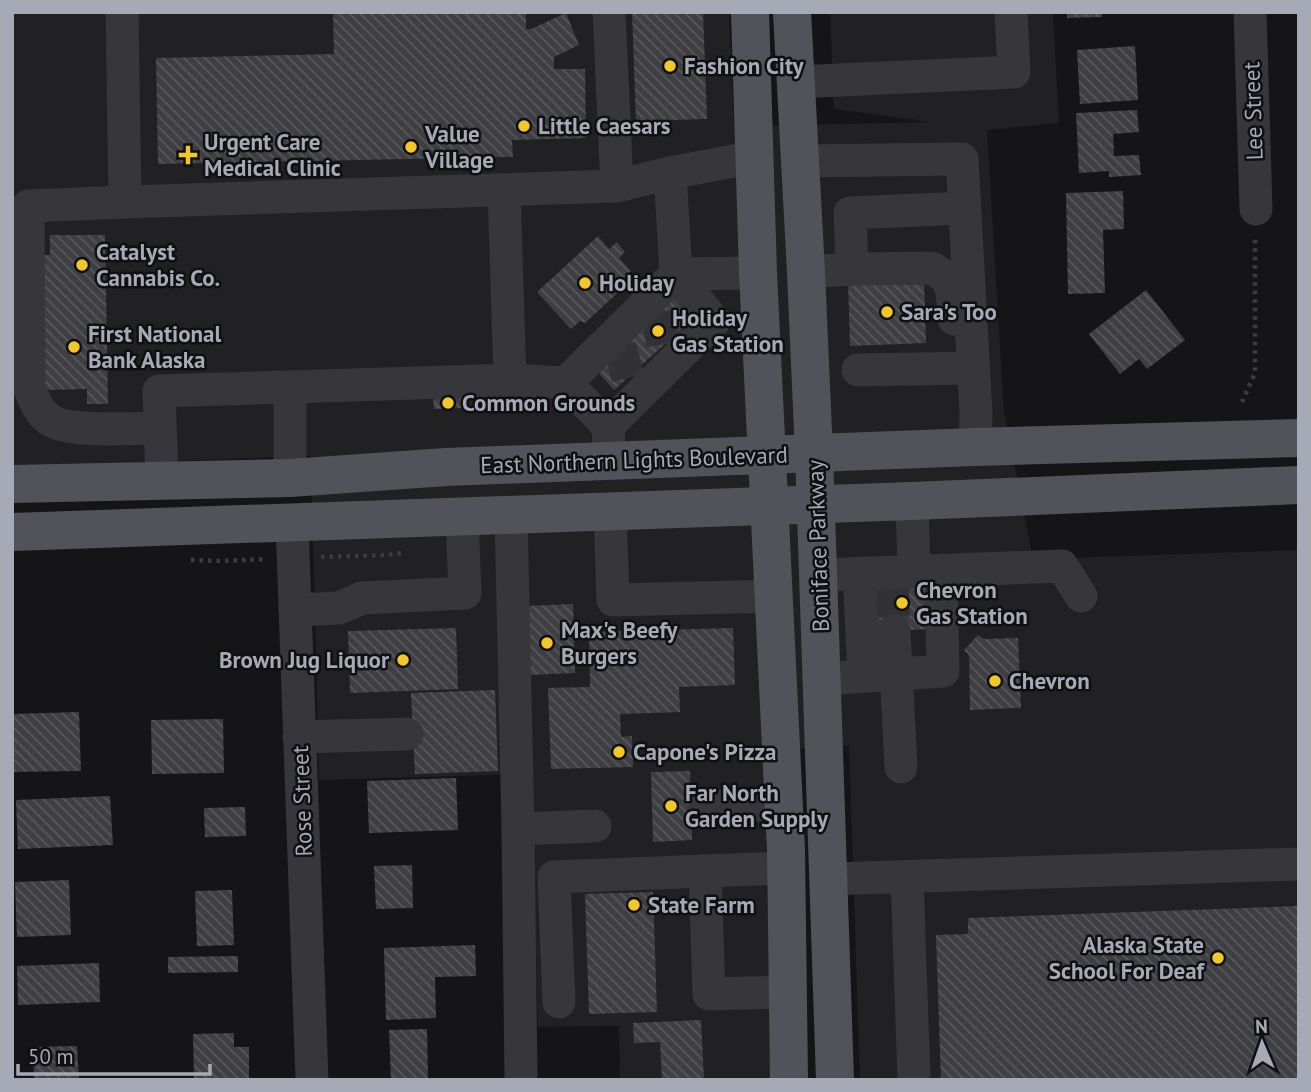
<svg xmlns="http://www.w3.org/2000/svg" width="1311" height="1092" font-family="'PT Sans',sans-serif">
	<defs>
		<pattern id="building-back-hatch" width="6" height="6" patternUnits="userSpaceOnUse" patternTransform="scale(1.75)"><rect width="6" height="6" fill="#3f3e43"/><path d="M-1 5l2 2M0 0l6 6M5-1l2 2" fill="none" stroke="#58575c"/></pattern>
	</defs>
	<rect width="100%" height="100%" fill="#151416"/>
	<path fill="#212023" d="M 12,12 L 729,12 L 734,126 L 931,122 L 834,109 L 830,12 L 1053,12 L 1059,123 L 987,130 L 1004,411 L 1033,559 L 1299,550 L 1299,1080 L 860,1080 L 849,746 L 765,751 L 771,1080 L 620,1080 L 619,1026 L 538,1027 L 531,774 L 319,780 L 311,456 L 12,467 Z"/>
	<g fill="url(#building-back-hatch)">
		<path d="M 333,12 L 526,12 L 526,29 L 531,29 L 566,13 L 579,45 L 554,57 L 554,69 L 585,69 L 586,138 L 512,140 L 513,157 L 158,164 L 156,58 L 334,54 Z"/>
		<path d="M 632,12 L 703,12 L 707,119 L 636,121 Z"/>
		<path d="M 1067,12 L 1102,12 L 1102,17 L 1067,18 Z"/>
		<path d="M 1135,46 L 1138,100 L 1080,104 L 1077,50 Z"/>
		<path d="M 1137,110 L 1139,132 L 1113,134 L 1114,156 L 1139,155 L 1141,175 L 1109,177 L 1109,171 L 1079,173 L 1076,113 Z"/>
		<path d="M 1123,191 L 1124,229 L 1103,230 L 1105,293 L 1068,294 L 1066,193 Z"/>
		<path d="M 50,235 L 105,235 L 108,404 L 87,404 L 87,389 L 43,390 L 38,255 L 50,255 Z"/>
		<path d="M 598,236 L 609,249 L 617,242 L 625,252 L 619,258 L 631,271 L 622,280 L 625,286 L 585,323 L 580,321 L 571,329 L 537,292 Z"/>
		<path d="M 924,278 L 926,343 L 850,346 L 848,280 Z"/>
		<path d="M 1146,290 L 1185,340 L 1147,369 L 1139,359 L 1120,374 L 1089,334 Z"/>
		<path d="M 676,295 L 696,316 L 614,390 L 595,369 Z"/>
		<path d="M 462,396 L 462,408 L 434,409 L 433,397 Z"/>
		<path d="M 932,582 L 934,629 L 872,631 L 871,584 Z"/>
		<path d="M 573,604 L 575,673 L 527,675 L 525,606 Z"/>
		<path d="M 456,628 L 458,689 L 350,693 L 348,631 Z"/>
		<path d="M 733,628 L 735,685 L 679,687 L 680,712 L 620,714 L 621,737 L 632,736 L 633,767 L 551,769 L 548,688 L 590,687 L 589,632 Z"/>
		<path d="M 978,635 L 984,639 L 1018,638 L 1021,708 L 970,710 L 969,655 L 964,650 Z"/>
		<path d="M 495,690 L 498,771 L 415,774 L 411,693 Z"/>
		<path d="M 79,712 L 81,771 L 12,772 L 12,714 Z"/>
		<path d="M 223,719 L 224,773 L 152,774 L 151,720 Z"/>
		<path d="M 690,771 L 692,840 L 653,842 L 651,772 Z"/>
		<path d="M 456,778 L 458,830 L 369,833 L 367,781 Z"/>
		<path d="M 110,796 L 113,845 L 18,849 L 16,800 Z"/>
		<path d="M 245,807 L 246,836 L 205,837 L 204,808 Z"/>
		<path d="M 412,865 L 413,908 L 376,909 L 374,866 Z"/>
		<path d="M 69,880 L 71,935 L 17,937 L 15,882 Z"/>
		<path d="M 232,890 L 234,945 L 197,946 L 195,891 Z"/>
		<path d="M 653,892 L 657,1012 L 589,1014 L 585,894 Z"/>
		<path d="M 1299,906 L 1299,1080 L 941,1080 L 936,935 L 968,934 L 968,918 Z"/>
		<path d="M 475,945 L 476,976 L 435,977 L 436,1018 L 386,1020 L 384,948 Z"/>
		<path d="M 238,956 L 238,972 L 168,973 L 168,957 Z"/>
		<path d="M 99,963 L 100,1002 L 18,1005 L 17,966 Z"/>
		<path d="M 701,1020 L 704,1080 L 662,1080 L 660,1042 L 634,1043 L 633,1023 Z"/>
		<path d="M 427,1029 L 428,1080 L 391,1080 L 389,1030 Z"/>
		<path d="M 234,1033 L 234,1047 L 249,1047 L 249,1080 L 194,1080 L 193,1034 Z"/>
		<path d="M 77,1046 L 79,1080 L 34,1080 L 33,1047 Z"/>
	</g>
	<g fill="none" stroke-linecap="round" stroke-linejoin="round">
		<g stroke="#323236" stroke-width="33" stroke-dasharray="33 17" stroke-linecap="butt">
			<path d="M 658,312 L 663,346"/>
			<path d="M 620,346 L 628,378"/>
			<path d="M 892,584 L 894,630"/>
		</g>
		<g stroke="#3c3d42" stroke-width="4.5" stroke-dasharray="3.5 5" stroke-linecap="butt">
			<path d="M 1242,402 L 1255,373 L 1255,237"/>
			<path d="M 321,557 L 387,555 L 403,553"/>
			<path d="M 191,560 L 222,561 L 266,559"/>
		</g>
		<g stroke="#36363b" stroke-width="33">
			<path d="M 122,12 L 125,202 L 617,186 L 670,173 L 755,157"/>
			<path d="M 609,12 L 617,186"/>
			<path d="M 1250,12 L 1256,209"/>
			<path d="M 796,82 L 1014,72 L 1011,12"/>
			<path d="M 799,161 L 962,159 L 976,413 L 975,447"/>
			<path d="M 125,202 L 28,206 L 29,387 C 34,399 38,412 50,420 C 69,433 135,428 160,428"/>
			<path d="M 852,269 L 850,213 L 964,208"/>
			<path d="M 806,272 L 852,269 L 932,268 L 947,278 L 952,291 L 954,319"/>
			<path d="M 858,370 L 974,368"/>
			<path d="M 510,380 L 566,383 L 608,426 L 609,447"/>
			<path d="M 566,383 L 676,274 L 758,273"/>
			<path d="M 608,426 L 714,321 L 676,274 L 670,173"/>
			<path d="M 290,478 L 290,387 L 510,380 L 504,190"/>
			<path d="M 162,481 L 159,391 L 290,387"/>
			<path d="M 912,501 L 914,571"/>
			<path d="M 610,512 L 613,600 L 774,596"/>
			<path d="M 511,515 L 518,829 L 521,1080"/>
			<path d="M 292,523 L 312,1080"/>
			<path d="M 859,573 L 864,675"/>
			<path d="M 819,575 L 1062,566 L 1081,596"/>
			<path d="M 295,610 L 339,608 L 362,598 L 465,593 L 462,517"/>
			<path d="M 894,630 L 901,767"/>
			<path d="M 823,679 L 943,671 L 941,570"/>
			<path d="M 299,737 L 407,734"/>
			<path d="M 705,807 L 784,804"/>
			<path d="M 518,829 L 595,826"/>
			<path d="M 705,871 L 786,868"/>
			<path d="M 907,877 L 914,1080"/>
			<path d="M 829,879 L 1299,864"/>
			<path d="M 559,1002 L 554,877 L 705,871 L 709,994 L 788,992"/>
		</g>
		<g stroke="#52525a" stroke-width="38">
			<path d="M 750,12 L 758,273 L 786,850 L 789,1080"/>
			<path d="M 792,12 L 806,272 L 814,454 L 835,1080"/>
			<path d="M 12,484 L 290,478 L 446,467 L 975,447 L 1299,438"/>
			<path d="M 12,532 L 912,501 L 1299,485"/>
		</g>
	</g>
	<g fill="#f0c733" stroke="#100f11" stroke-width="2.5">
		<circle cx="670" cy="66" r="7"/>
		<circle cx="524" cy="126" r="7"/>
		<circle cx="411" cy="147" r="7"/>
		<path d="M184.5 144.5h7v7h7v7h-7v7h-7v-7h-7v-7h7z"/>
		<circle cx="82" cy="265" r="7"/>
		<circle cx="585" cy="283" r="7"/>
		<circle cx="887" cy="312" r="7"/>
		<circle cx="658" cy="331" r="7"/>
		<circle cx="74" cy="347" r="7"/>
		<circle cx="448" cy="403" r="7"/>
		<circle cx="902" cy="603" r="7"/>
		<circle cx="547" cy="643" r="7"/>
		<circle cx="403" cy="660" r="7"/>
		<circle cx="995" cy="681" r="7"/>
		<circle cx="619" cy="752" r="7"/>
		<circle cx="671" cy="806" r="7"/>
		<circle cx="634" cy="905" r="7"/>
		<circle cx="1218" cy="958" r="7"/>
	</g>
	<g text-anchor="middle" stroke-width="5" stroke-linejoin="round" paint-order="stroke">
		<g font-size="23" font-weight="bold" fill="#a6a9b6" stroke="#100f11" text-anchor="start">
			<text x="684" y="74">Fashion City</text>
			<text x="538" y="134">Little Caesars</text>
			<text x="425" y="142">Value<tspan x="425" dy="26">Village</tspan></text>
			<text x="204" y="150">Urgent Care<tspan x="204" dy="26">Medical Clinic</tspan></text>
			<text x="96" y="260">Catalyst<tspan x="96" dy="26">Cannabis Co.</tspan></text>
			<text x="599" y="291">Holiday</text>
			<text x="901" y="320">Sara's Too</text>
			<text x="672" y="326">Holiday<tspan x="672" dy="26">Gas Station</tspan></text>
			<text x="88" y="342">First National<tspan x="88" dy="26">Bank Alaska</tspan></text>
			<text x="462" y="411">Common Grounds</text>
			<text x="916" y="598">Chevron<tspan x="916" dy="26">Gas Station</tspan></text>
			<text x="561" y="638">Max's Beefy<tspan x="561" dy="26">Burgers</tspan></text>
			<text x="389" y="668" text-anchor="end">Brown Jug Liquor</text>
			<text x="1009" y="689">Chevron</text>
			<text x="633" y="760">Capone's Pizza</text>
			<text x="685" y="801">Far North<tspan x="685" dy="26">Garden Supply</tspan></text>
			<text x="648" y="913">State Farm</text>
			<text x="1204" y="953" text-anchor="end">Alaska State<tspan x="1204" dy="26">School For Deaf</tspan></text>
		</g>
		<g font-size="23" fill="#a6a9b6" stroke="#100f11">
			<text transform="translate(1253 111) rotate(-92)" y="8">Lee Street</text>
			<text transform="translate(634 460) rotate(-2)" y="8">East Northern Lights Boulevard</text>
			<text transform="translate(818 546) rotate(-92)" y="8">Boniface Parkway</text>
			<text transform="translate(302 801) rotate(-92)" y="8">Rose Street</text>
		</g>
	</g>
	<rect width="1311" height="1092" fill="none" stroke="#a6a9b6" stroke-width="28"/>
	<g transform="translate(1262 1043) rotate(358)" stroke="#100f11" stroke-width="5" paint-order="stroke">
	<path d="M0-5L12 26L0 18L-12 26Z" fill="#a6a9b6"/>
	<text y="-10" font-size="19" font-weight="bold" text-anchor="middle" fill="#a6a9b6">N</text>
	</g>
	<path d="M18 1064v10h192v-10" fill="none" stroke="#a6a9b6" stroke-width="3.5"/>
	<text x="28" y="1064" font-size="21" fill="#a6a9b6" stroke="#100f11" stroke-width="5" paint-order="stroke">50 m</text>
</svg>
